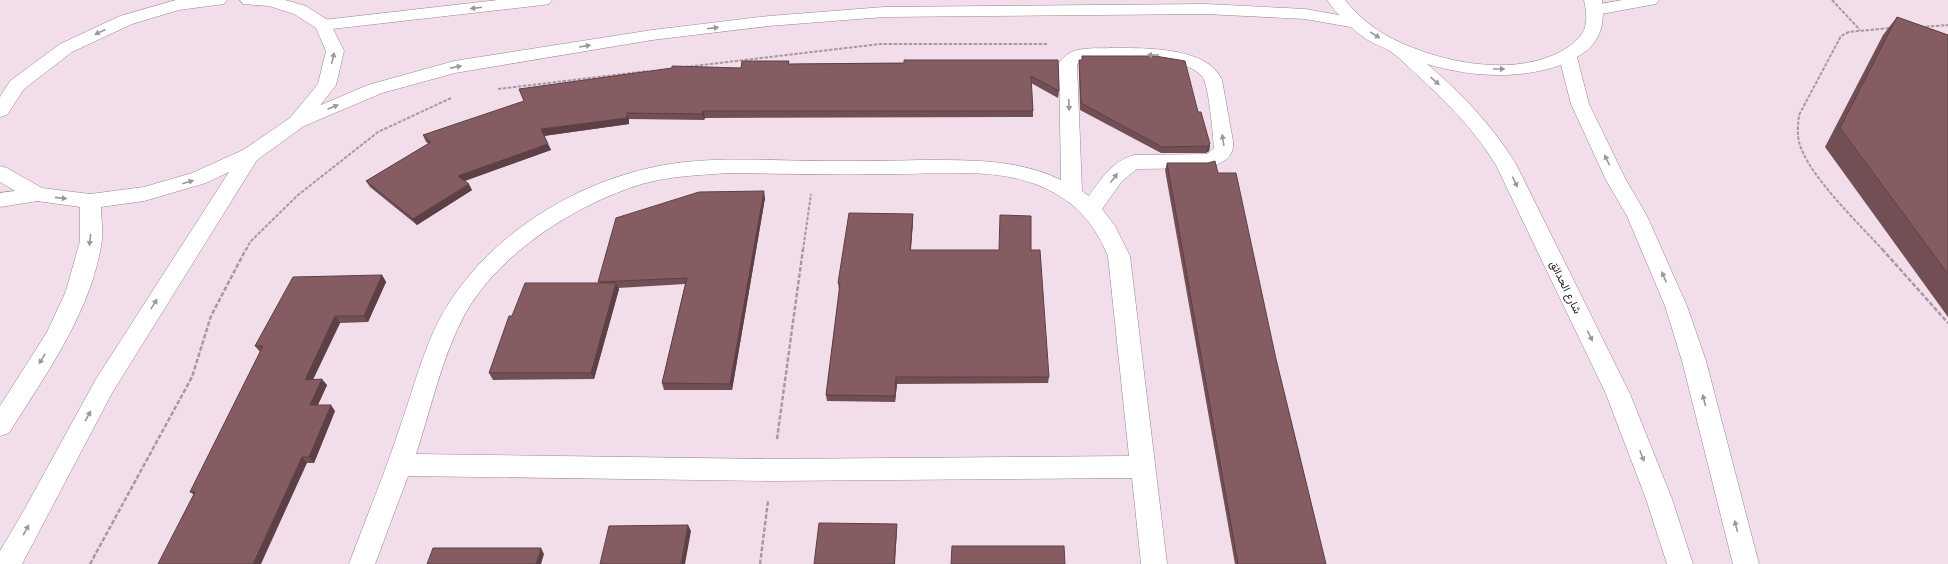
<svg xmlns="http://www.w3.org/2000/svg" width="1948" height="564" font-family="'Roboto Serif',Vazirmatn,serif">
	<rect width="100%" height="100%" fill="#f1deea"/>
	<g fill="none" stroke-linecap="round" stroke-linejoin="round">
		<defs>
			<g id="minor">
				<path d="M 498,0 L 552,0 L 549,4 L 543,5 L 323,30 L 317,29 L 314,25 L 317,21 L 323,20 Z"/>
				<path d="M 1622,0 L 1659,0 L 1656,4 L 1650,5 L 1596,15 L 1590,14 L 1587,10 L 1590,6 Z"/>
				<path d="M 1205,4 L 1305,9 L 1356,18 L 1362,19 L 1365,23 L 1362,27 L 1356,28 L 1305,19 L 1205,14 L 884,17 L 769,26 L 652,40 L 455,73 L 382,93 L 304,126 L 297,128 L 290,126 L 287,122 L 290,118 L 368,85 L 454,61 L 652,30 L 769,16 L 884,7 Z"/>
				<path d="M 1111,48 C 1142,48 1208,46 1222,80 L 1233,141 C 1235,158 1221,164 1207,168 L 1137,169 L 1122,181 L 1102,209 L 1115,226 L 1130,256 L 1167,564 L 1141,564 L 1132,478 L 772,481 L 408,476 L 375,564 L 349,564 C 366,518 385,473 400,427 C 414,388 426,337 449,303 C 499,225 593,172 685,162 C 733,157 780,161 828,161 C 859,161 891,161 922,160 C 970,160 1018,159 1061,180 L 1059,63 C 1071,45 1092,49 1111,48 ZM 1111,60 C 1133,60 1190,57 1203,78 C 1209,87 1213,135 1214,148 L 1207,154 L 1134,155 C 1112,161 1101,179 1089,196 L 1082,191 L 1077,64 L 1081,61 ZM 729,173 C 785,174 840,175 896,174 C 941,174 992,168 1035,184 C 1073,199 1092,219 1108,256 L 1129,456 L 772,459 L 416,454 C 431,409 442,356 465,314 C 499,253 576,204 642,184 C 670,176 700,175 729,173 Z"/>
				<path d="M 37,188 L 44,190 L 47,195 L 44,200 L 0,207 L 0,193 Z"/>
			</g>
			<g id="tertiary">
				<path d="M 176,0 L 227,0 L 224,4 L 179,10 L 132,24 L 72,52 L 24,89 L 7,115 L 0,117 L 0,97 L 10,81 L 60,44 L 120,16 Z"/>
				<path d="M 240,0 L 285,0 L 306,6 L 329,21 L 344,51 L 336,85 L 304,126 L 257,160 L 112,393 L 22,564 L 0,564 L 0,551 L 23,512 L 96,379 L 229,172 L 206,183 L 144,201 L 101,207 C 101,218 103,229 102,240 C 92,311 46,374 9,433 L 0,436 L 0,406 L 47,332 L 66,291 L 80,241 L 80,207 L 30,200 L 0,182 L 0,166 L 7,168 L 42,188 L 90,194 L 144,187 L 192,173 L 243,150 L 290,118 L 318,84 L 326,51 L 316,28 L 294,14 L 269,6 L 243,4 Z"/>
				<path d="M 1327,0 L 1345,0 C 1362,22 1385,37 1411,47 C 1456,65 1517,75 1562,51 C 1570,46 1580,39 1584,30 C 1588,20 1586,10 1584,0 L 1602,0 C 1605,24 1601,44 1577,57 L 1589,104 L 1626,180 L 1647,216 L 1687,306 L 1706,361 L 1759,564 L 1733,564 L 1682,361 L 1665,306 L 1627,216 L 1606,180 L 1571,104 L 1561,65 C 1518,80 1471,77 1427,64 C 1462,94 1492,125 1516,164 L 1630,394 L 1672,499 L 1693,564 L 1667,564 L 1646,499 L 1606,394 L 1496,165 C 1474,129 1446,101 1416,74 C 1407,66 1399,57 1390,51 C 1383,47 1374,44 1366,39 C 1350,28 1338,15 1327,0 Z"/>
			</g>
		</defs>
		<use href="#minor" stroke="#978691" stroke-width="1"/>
		<use href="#tertiary" stroke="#978691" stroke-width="1"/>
		<g stroke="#a799a2" stroke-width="2" stroke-dasharray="3.5 1.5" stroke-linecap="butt">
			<path d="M 1832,0 L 1860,30"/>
			<path d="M 1921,27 L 1948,25"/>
			<path d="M 685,67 L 880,44 L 1047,44"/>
			<path d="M 498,89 L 648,71"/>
			<path d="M 246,250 L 250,242 L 298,195 L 378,132 L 451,98"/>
			<path d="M 803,250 L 811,194"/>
			<path d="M 1883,250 C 1860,225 1807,174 1799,142 C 1797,133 1798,124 1799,115 L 1841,36 L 1849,32 L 1890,28"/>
		</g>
		<g stroke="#a799a2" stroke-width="2.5" stroke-dasharray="4.5 2" stroke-linecap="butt">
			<path d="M 1882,249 L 1948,323"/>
			<path d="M 777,439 L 803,249"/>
			<path d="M 90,564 L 192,377 L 211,316 L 246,249"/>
			<path d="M 760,564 L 768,501"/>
		</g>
		<use href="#minor" fill="#fff" fill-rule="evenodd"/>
		<use href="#tertiary" fill="#fff" fill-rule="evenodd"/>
	</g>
	<g fill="#724f54">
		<path d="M 1897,17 L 1948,35 L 1948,317 L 1825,147 L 1883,35 Z"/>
		<path d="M 1082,56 L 1198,112 L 1210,144 L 1209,151 L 1206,153 L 1161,153 L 1080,110 L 1079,67 L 1079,60 L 1082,60 Z"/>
		<path d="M 1058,60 L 1059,91 L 1058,98 L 1031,83 L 1033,111 L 1033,117 L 705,118 L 704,120 L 629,119 L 629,124 L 544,136 L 551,150 L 465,181 L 472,190 L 417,225 L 370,187 L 366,181 L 429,144 L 426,142 L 423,135 L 741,68 L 789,61 L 789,64 L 904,63 Z"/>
		<path d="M 1167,163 L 1218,173 L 1276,359 L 1326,564 L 1235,564 L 1165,170 Z"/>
		<path d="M 765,198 L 732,390 L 664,390 L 662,383 L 685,284 L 618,288 L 619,289 L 594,379 L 493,380 L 489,373 L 512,316 L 598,283 Z"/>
		<path d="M 913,221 L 911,250 L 1031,250 L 1049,377 L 1048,383 L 897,384 L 895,402 L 827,401 L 826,395 L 839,290 L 838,283 Z"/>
		<path d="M 382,275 L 386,282 L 368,322 L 340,323 L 313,379 L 327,385 L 318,405 L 335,411 L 314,463 L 307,463 L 194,495 L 190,492 L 260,352 L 255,346 Z"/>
	</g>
	<g fill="#5d4045">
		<path d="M 703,111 L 705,118 L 704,120 L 702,114 Z"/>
		<path d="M 627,113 L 629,119 L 629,124 L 543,136 L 541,129 Z"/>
		<path d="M 548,144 L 551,150 L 461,182 L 458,176 Z"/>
		<path d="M 1210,144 L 1209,151 L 1206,153 L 1208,146 Z"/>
		<path d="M 469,184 L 472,190 L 417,225 L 413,219 Z"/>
		<path d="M 764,191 L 765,198 L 732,390 L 730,384 Z"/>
		<path d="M 913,214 L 913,221 L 910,257 L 910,250 Z"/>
		<path d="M 382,275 L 386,282 L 368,322 L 364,316 Z"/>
		<path d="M 616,283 L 619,289 L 594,379 L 591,373 Z"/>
		<path d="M 335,316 L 340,323 L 310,386 L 305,380 Z"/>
		<path d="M 896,377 L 897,384 L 895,402 L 895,396 Z"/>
		<path d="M 322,379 L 327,385 L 315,411 L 310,405 Z"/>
		<path d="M 331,405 L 335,411 L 314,463 L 309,457 Z"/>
		<path d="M 302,457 L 307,463 L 261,564 L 253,564 Z"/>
		<path d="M 897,524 L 897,529 L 895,564 L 894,564 Z"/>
		<path d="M 688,525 L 691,531 L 685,564 L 681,564 Z"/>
		<path d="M 541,548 L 544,554 L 541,564 L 536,564 Z"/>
	</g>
	<g fill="#855c62" stroke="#5d4045">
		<path d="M 1897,17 L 1948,35 L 1948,274 L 1840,128 Z"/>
		<path d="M 1082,56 L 1155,56 L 1185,61 L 1198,112 L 1201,112 L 1210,144 L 1208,146 L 1162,147 L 1081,103 L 1079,60 L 1082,60 Z"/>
		<path d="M 904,60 L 1058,60 L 1059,91 L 1031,76 L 1033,111 L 703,111 L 702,114 L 627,113 L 627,118 L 541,129 L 548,144 L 458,176 L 469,184 L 413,219 L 366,181 L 431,142 L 423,135 L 524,101 L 519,89 L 672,68 L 672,66 L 741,68 L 742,61 L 789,61 L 788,64 L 904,63 Z"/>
		<path d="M 1215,161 L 1218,173 L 1236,173 L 1276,359 L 1326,564 L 1238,564 L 1167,163 L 1208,163 Z"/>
		<path d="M 764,191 L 730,384 L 662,383 L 687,278 L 598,282 L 616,218 L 699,192 Z"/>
		<path d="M 849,213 L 913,214 L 910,250 L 999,250 L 1000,215 L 1031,216 L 1031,250 L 1040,250 L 1049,377 L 896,377 L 895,396 L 826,395 L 840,284 L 838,283 Z"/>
		<path d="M 382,275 L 364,316 L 335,316 L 305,380 L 322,379 L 310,405 L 331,405 L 309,457 L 302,457 L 253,564 L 158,564 L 195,492 L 190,492 L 263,346 L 255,346 L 293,277 Z"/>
		<path d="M 525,283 L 616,283 L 591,373 L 489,373 L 509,316 L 512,316 Z"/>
		<path d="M 819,523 L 897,524 L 894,564 L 814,564 Z"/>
		<path d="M 688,525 L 681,564 L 600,564 L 609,526 Z"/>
		<path d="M 952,546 L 1064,546 L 1065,564 L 951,564 Z"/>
		<path d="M 433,548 L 541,548 L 536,564 L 427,564 Z"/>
	</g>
	<defs><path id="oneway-solid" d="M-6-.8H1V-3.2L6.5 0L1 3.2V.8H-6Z"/></defs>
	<g fill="#9a9798">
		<use href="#oneway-solid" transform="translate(476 8) rotate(173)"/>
		<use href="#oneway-solid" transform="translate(713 28) rotate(-7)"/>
		<use href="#oneway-solid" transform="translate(100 32) rotate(155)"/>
		<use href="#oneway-solid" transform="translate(1375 35) rotate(32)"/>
		<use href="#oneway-solid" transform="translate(585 46) rotate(-9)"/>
		<use href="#oneway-solid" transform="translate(1153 55) rotate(-180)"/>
		<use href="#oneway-solid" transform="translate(333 58) rotate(-77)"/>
		<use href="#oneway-solid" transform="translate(456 67) rotate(-11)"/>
		<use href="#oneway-solid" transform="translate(1499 69)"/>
		<use href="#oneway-solid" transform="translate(1435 81) rotate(41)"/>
		<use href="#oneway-solid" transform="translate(1069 105) rotate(88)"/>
		<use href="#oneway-solid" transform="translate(333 107) rotate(-23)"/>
		<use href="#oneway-solid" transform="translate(1223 140) rotate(-99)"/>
		<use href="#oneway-solid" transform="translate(1607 160) rotate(-116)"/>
		<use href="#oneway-solid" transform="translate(1114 178) rotate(-53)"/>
		<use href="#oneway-solid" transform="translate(188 182) rotate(-16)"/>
		<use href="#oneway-solid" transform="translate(1515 182) rotate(64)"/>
		<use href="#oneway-solid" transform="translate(61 198) rotate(6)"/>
		<use href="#oneway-solid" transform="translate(90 240) rotate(96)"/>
		<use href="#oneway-solid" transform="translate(1664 277) rotate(-113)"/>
		<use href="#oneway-solid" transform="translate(154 304) rotate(-58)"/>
		<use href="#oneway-solid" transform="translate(1590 336) rotate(64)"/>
		<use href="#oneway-solid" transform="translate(42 359) rotate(121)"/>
		<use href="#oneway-solid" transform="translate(1704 400) rotate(-104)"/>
		<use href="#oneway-solid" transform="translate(88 416) rotate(-61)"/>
		<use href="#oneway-solid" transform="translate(1642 456) rotate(69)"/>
		<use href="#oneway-solid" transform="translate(1736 526) rotate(-104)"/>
		<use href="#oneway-solid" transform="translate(26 530) rotate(-61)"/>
	</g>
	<g text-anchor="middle" stroke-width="4" stroke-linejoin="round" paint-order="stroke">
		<g font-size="11" fill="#1e171b" stroke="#fff">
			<text transform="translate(1566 287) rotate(64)" y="4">شارع الحدائق</text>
		</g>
	</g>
</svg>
